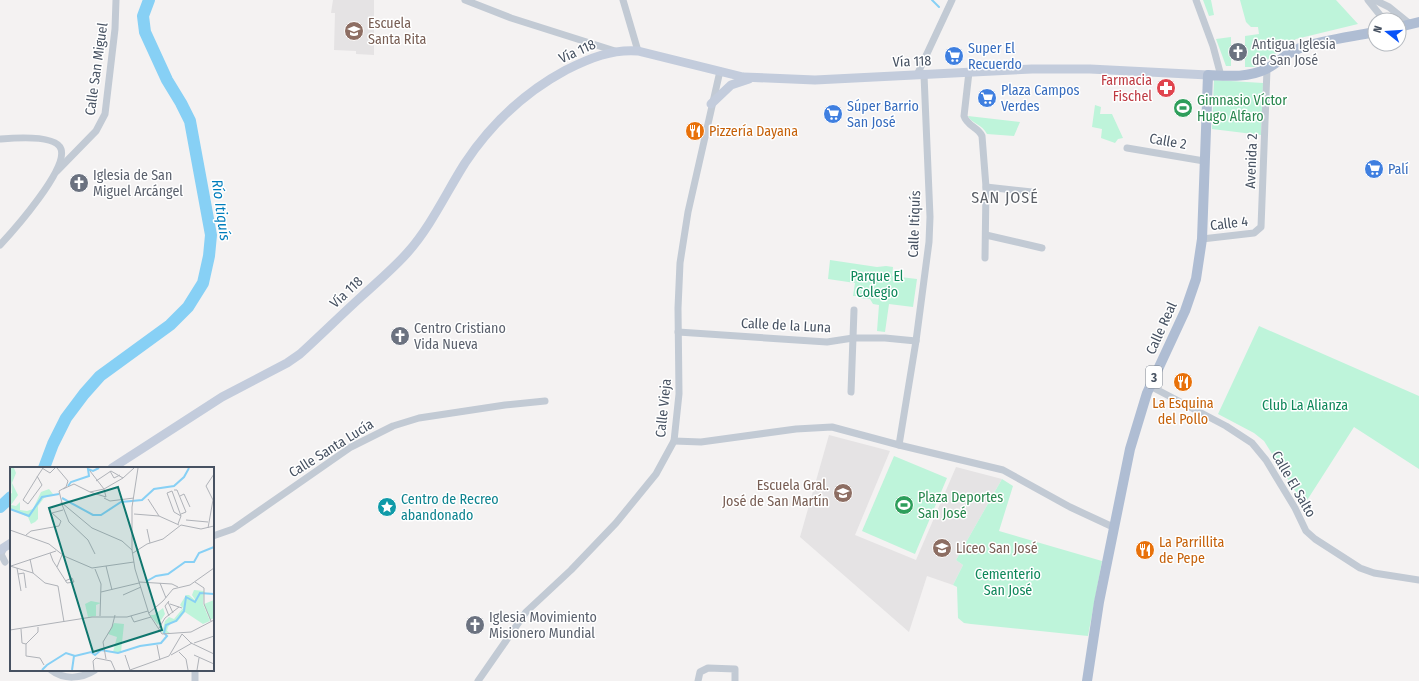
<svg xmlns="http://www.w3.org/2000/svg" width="1419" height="681" font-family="'Fira Sans Condensed',sans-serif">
	<rect width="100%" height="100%" fill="#f4f2f2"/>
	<g fill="#e5e3e4">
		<path d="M 333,0 L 374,0 L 374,55 L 356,54 L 356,51 L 334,50 L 335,13 L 331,13 Z"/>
		<path d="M 829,435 L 890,451 L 855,535 L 916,560 L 956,467 L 1002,479 L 956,560 L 963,565 L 953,585 L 927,576 L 909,632 L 800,537 Z"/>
	</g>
	<g fill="#bef4da">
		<path d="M 1203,0 L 1211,0 L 1214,15 L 1209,16 Z"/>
		<path d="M 1240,0 L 1336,0 L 1358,24 L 1296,39 L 1260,65 L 1254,67 L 1245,67 L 1245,36 L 1259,34 L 1258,27 L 1251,27 L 1246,22 Z"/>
		<path d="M 1231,37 L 1231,66 L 1226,66 L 1216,39 Z"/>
		<path d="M 1214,80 L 1263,83 L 1261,135 L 1212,129 Z"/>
		<path d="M 1095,105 L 1101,107 L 1100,114 L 1112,114 L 1123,138 L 1118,139 L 1115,143 L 1101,138 L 1102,129 L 1092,127 Z"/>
		<path d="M 968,116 L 1020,122 L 1014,136 L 987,134 C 982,124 972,124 968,116 Z"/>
		<path d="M 830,260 L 877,267 L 886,266 L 893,267 L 892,276 L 917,279 L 913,307 L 889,304 L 885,332 L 877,331 L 879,305 L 873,304 L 870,299 L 859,298 L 860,296 L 853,296 L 855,283 L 828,279 Z"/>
		<path d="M 1259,326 L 1419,396 L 1419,469 L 1354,427 L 1304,505 L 1264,441 L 1254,433 L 1218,414 Z"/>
		<path d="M 894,456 L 947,478 L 915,554 L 862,531 Z"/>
		<path d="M 1002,479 L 1013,486 L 999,531 L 1102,561 L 1088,636 L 971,624 L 964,623 L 958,618 L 957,587 L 953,585 L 963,565 L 956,560 Z"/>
	</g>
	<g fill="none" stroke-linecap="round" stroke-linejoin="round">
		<path stroke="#87d0f5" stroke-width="2" d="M 932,0 L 939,7"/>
		<g stroke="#87d0f5" stroke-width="12">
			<path d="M 44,468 L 53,444 L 66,418 L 84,394 L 100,376 L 170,325 L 188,307 L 203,283 L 209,256 L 211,235 L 190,121 L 181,103 L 167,80 L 145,32 L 143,16 L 149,0"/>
			<path d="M 0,507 L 11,497"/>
		</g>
		<g stroke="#c2cad4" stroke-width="7">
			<path d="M 465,0 L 511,18 L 615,51"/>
			<path d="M 623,0 L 638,51"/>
			<path d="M 1196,0 L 1213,46 L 1221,76"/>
			<path d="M 1368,0 L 1384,20"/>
			<path d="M 1375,0 L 1389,7 L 1410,24"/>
			<path d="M 969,72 L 964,116 C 967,126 978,127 982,136 L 986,187 L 985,258"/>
			<path d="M 917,75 L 952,0"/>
			<path d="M 0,139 C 12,138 56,134 61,149 C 68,169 14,230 0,245"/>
			<path d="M 1127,148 L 1204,161"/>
			<path d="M 57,171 L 96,131 L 105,114 L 115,29 L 116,0"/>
			<path d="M 986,187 L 1032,192"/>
			<path d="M 986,235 L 1042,248"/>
			<path d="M 1202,239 L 1254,233 L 1261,227 L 1267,69"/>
			<path d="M 678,332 L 827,342 L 853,338 L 885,338 L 916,341"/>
			<path d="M 1150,386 L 1226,426 L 1252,443 L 1266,460 L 1295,508 L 1306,531 L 1315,539 L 1360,568 L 1374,573 L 1419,580"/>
			<path d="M 851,392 L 854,310"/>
			<path d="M 674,441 L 701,442 L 796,429 L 832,427 L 899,445 L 1003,470 L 1070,507 L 1113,527"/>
			<path d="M 899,445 L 916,341 L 929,242 L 930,217 L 924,75"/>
			<path d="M 213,536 L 233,529 L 351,447 L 393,426 L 419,418 L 505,405 L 545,401"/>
			<path d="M 4,548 L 1,554 L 5,562"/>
			<path d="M 51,670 C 64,680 81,679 95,670"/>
			<path d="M 195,681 L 195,670"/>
			<path d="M 478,681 L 526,612 L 571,570 L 616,523 L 656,474 L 674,441 L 679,394 L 678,308 L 680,263 L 688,212 L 720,71"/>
			<path d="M 698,681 L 700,672 L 708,668 L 735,669 L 735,681"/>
		</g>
		<g stroke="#c3ccdc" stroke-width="9">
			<path d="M 711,104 L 731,85 L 749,79"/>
			<path d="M 112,468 L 222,397 L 287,363 L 300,354 C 321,335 341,315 362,296 C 377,282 394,268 408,252 C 431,226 446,193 465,163 C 491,124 525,92 566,70 C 590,58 612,49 638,51 L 743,77 L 815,80 L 1032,69 L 1090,69 L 1208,75"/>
			<path d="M 0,550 L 11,543"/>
		</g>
		<g stroke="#afbdd3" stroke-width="10">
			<path d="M 1399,27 L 1419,22"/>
			<path d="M 1087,681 L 1099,602 L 1130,449 L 1147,393 L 1185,311 L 1196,279 L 1202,239 L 1208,75 C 1227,76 1248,78 1266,69 C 1278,63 1286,53 1300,48 C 1324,40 1350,37 1375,32"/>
		</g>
	</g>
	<defs>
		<symbol id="school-disc" viewBox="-11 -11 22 22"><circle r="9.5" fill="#8d6e63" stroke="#fff"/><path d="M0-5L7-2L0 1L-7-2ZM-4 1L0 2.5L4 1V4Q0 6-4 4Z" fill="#fff"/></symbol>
		<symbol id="church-disc" viewBox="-11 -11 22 22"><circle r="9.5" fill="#6b7280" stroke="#fff"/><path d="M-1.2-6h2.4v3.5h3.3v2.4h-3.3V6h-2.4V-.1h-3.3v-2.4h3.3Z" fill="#fff"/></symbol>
		<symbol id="supermarket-disc" viewBox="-11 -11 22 22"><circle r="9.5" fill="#3f7fe0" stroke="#fff"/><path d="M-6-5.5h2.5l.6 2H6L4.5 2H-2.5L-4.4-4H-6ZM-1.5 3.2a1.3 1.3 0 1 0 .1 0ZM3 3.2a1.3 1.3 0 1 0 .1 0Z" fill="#fff"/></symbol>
		<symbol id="pharmacy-disc" viewBox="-11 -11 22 22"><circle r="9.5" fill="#e0444e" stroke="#fff"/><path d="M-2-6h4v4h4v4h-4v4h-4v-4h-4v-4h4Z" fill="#fff"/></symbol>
		<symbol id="stadium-disc" viewBox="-11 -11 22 22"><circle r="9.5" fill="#2e9e5b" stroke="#fff"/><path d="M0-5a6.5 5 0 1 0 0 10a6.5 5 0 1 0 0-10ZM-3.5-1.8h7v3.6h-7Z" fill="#fff"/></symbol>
		<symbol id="restaurant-disc" viewBox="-11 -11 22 22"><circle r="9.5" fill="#e8710a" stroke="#fff"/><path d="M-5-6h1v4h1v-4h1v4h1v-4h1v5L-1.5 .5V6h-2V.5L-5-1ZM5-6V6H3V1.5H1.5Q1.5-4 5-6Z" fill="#fff"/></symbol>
		<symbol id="sight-disc" viewBox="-11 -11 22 22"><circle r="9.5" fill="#0f9aa8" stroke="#fff"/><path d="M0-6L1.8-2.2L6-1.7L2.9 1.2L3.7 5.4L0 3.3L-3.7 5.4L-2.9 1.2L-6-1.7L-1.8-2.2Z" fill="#fff"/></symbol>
	</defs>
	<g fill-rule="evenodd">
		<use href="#school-disc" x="343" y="20" width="22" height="22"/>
		<use href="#church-disc" x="1227" y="41" width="22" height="22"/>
		<use href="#supermarket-disc" x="943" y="45" width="22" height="22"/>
		<use href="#pharmacy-disc" x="1155" y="77" width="22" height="22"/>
		<use href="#supermarket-disc" x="976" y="87" width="22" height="22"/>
		<use href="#stadium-disc" x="1172" y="97" width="22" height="22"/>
		<use href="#supermarket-disc" x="822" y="103" width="22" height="22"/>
		<use href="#restaurant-disc" x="684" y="120" width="22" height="22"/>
		<use href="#supermarket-disc" x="1363" y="158" width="22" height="22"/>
		<use href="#church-disc" x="68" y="172" width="22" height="22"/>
		<use href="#church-disc" x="389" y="325" width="22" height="22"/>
		<use href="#restaurant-disc" x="1172" y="371" width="22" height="22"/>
		<use href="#school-disc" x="832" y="482" width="22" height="22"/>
		<use href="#stadium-disc" x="893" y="494" width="22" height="22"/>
		<use href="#sight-disc" x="376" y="496" width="22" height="22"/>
		<use href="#school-disc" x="931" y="537" width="22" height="22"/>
		<use href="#restaurant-disc" x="1134" y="539" width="22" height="22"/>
		<use href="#church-disc" x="464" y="614" width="22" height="22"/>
	</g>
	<g text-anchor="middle" stroke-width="3" stroke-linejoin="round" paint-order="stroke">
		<rect fill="#fff" stroke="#7e8691" stroke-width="1" x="1146" y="366" width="16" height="22" rx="3"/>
		<g font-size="13" font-weight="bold" fill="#475262">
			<text x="1154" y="382">3</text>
		</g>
		<g font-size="14" fill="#785e54" stroke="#fff" text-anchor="start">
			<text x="368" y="28">Escuela<tspan x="368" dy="16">Santa Rita</tspan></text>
			<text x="829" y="490" text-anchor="end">Escuela Gral.<tspan x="829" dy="16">José de San Martín</tspan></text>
			<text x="956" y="553">Liceo San José</text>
		</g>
		<g font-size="14" fill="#5b616d" stroke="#fff" text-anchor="start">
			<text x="1252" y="49">Antigua Iglesia<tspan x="1252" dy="16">de San José</tspan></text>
			<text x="93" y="180">Iglesia de San<tspan x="93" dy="16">Miguel Arcángel</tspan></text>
			<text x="414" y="333">Centro Cristiano<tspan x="414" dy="16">Vida Nueva</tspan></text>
			<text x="489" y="622">Iglesia Movimiento<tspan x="489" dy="16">Misionero Mundial</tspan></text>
		</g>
		<g font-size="14" fill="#366cbe" stroke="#fff" text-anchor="start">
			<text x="968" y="53">Super El<tspan x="968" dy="16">Recuerdo</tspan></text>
			<text x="1001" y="95">Plaza Campos<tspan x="1001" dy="16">Verdes</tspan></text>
			<text x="847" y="111">Súper Barrio<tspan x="847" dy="16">San José</tspan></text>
			<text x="1388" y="174">Palí</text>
		</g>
		<g font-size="14" fill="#475262" stroke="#fff">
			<text transform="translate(577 51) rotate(-24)" y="5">Vía 118</text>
			<text transform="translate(912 61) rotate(-2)" y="5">Vía 118</text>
			<text transform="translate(96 69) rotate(-82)" y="5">Calle San Miguel</text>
			<text transform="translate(1168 141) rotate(10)" y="5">Calle 2</text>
			<text transform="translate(1251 161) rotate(-88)" y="5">Avenida 2</text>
			<text transform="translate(1229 223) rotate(-7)" y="5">Calle 4</text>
			<text transform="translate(914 224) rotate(-88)" y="5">Calle Itiquís</text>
			<text transform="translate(346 292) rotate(-43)" y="5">Vía 118</text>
			<text transform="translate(786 325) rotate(3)" y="5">Calle de la Luna</text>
			<text transform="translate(1161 328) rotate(-66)" y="5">Calle Real</text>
			<text transform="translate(663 408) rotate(-84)" y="5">Calle Vieja</text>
			<text transform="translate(331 448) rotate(-32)" y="5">Calle Santa Lucía</text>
			<text transform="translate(1294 484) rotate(60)" y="5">Calle El Salto</text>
		</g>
		<g font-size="14" fill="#be3a42" stroke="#fff" text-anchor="end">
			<text x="1152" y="85">Farmacia<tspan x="1152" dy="16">Fischel</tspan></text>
		</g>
		<g font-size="14" fill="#27864d" stroke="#fff" text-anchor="start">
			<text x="1197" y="105">Gimnasio Víctor<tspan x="1197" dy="16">Hugo Alfaro</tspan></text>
			<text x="918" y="502">Plaza Deportes<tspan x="918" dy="16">San José</tspan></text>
		</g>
		<g font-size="14" fill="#c56008" stroke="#fff" text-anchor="start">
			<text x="709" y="136">Pizzería Dayana</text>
			<text x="1183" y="408" text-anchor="middle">La Esquina<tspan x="1183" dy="16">del Pollo</tspan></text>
			<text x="1159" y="547">La Parrillita<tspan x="1159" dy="16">de Pepe</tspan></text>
		</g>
		<g font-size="14" fill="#0e875a" stroke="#fff">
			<text x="877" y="281">Parque El<tspan x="877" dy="16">Colegio</tspan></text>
			<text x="1305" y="410">Club La Alianza</text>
			<text x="1008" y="579">Cementerio<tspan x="1008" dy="16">San José</tspan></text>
		</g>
		<g font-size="14" fill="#0d838f" stroke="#fff" text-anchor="start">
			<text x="401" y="504">Centro de Recreo<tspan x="401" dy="16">abandonado</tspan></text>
		</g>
		<g font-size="15" font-style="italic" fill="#007dbc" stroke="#fff">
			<text transform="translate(221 210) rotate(82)" y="5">Río Itiquís</text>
		</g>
		<g font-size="16" letter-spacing="1" fill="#5d6168" stroke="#fff">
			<text x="1005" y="203">SAN JOSÉ</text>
		</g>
	</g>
	<g transform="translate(10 467)">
		<rect width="204" height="204" fill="#f4f2f2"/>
		<path d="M 0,1 L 4,1 L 6,6 L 2,16 L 8,28 L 1,38 L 6,39 L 10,35 L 10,43 L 17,44 L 23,42 L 31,25 L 39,22 L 43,27 L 34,31 L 28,39 L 28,52 L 25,55 L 21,57 L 18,50 L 0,41 L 0,27 L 2,26 ZM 184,123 L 194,124 L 193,137 L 200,154 L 193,157 L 175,145 L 167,155 L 162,155 L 158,160 L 157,164 L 160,166 L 152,166 L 155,154 L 159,150 L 164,152 L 173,141 L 170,138 L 176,128 L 179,128 L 186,134 L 182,128 ZM 204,133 L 204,151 L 200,153 L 194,137 ZM 81,134 L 91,136 L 86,138 L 86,149 L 78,150 L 75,137 ZM 153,141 L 155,147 L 148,158 L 140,148 L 144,148 ZM 104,156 L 114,157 L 111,185 L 103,185 L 107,170 L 98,167 Z" fill="#bef4da"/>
		<path fill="none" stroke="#87d0f5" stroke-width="2" d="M 58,19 L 61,15 L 79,9 L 78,2 L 83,4 L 89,1M 52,31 L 83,48 L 91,48 L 111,35 L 132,33 L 144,22 L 164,19 L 174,10 L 179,1M 0,42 L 19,49 L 32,30 L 49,27M 137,114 L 146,109 L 158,107 L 175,95 L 184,95 L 189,86 L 204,80M 32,203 L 37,198 L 56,186 L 65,189 L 81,185 L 85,188 L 91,183 L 108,186 L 130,179 L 151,176 L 157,169 L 154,166 L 156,158 L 166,154 L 174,144 L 176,130 L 185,135 L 190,126 L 204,127M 62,203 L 64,189"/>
		<path fill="none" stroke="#afb2b8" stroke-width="1" d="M 32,1 L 40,6 L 45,1M 47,1 L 58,14 L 56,20 L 49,24 L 52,36 L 82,61 L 112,74 L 122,83 L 125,102 L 139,147 L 152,167 L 181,165 L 204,153M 100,4 L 104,11 L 110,8M 27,9 L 32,18 L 18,37 L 13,33 L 29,7 L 33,1M 86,14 L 101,4 L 113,11M 53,22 L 64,17 L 80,25 L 94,22 L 113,11 L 124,1M 164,23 L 167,23 L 176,45 L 171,47M 80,25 L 96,30 L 94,22 L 80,4M 170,29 L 174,27 L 180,40M 94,31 L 100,34 L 124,31M 138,32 L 149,49M 51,35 L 59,55 L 78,73 L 85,87M 124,47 L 149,49 L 169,58M 176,53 L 198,55M 168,57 L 171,49 L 164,45 L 157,26 L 162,24 L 171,49M 198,61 L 203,33 L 196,19 L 204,7M 137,62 L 140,76M 0,63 L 39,77 L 54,89 L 82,101 L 124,95M 16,68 L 21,64 L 49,59 L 51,54 L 42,46 L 53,43M 122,83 L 122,40 L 128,1M 40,86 L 43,94 L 57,116 L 64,115 L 62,111 L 55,114M 123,86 L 137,77 L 153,72 L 171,58 L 191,62 L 204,59M 20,92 L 23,106M 0,99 L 23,106 L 35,116 L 48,119 L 54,155M 1,99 L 46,84M 96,99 L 102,123M 47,100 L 52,88M 7,101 L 11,124M 85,102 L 91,117 L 90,149M 8,107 L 14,106 L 16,121M 129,115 L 162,117 L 168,120M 185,115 L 194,121 L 194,137 L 201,154M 150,116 L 156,131M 91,125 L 129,116M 113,128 L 131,120M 159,134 L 155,139 L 159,149M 158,135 L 163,146M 160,137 L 172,141M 139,146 L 153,134 L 163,122 L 180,118 L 204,101M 121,149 L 124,155 L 141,150M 28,160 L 28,165 L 16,177 L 16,189 L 30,191 L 34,198M 149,161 L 155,151 L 169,140M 11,162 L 12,176 L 16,177M 0,163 L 82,150 L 117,150 L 138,144M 184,176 L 204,169M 147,178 L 150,193M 169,185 L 176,192 L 178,203M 115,188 L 120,203M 161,188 L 182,176M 184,188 L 204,197M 96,192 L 93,175 L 102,160 L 105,148M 84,203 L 83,194 L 86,191 L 101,194 L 105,203M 120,203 L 159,189 L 172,167 L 181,176 L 204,187M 187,203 L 189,191"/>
		<path fill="#0f766e" fill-opacity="0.15" stroke="#0f766e" stroke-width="2" d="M 108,20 L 152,163 L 83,185 L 39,41 Z"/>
		<rect width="204" height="204" fill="none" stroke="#475262" stroke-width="2"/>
	</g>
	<g transform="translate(1387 32) rotate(287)"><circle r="19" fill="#ffffff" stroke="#b5bac0"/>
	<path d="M0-3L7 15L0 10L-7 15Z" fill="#0852f8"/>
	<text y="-6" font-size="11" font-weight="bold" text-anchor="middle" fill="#475262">N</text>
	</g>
</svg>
